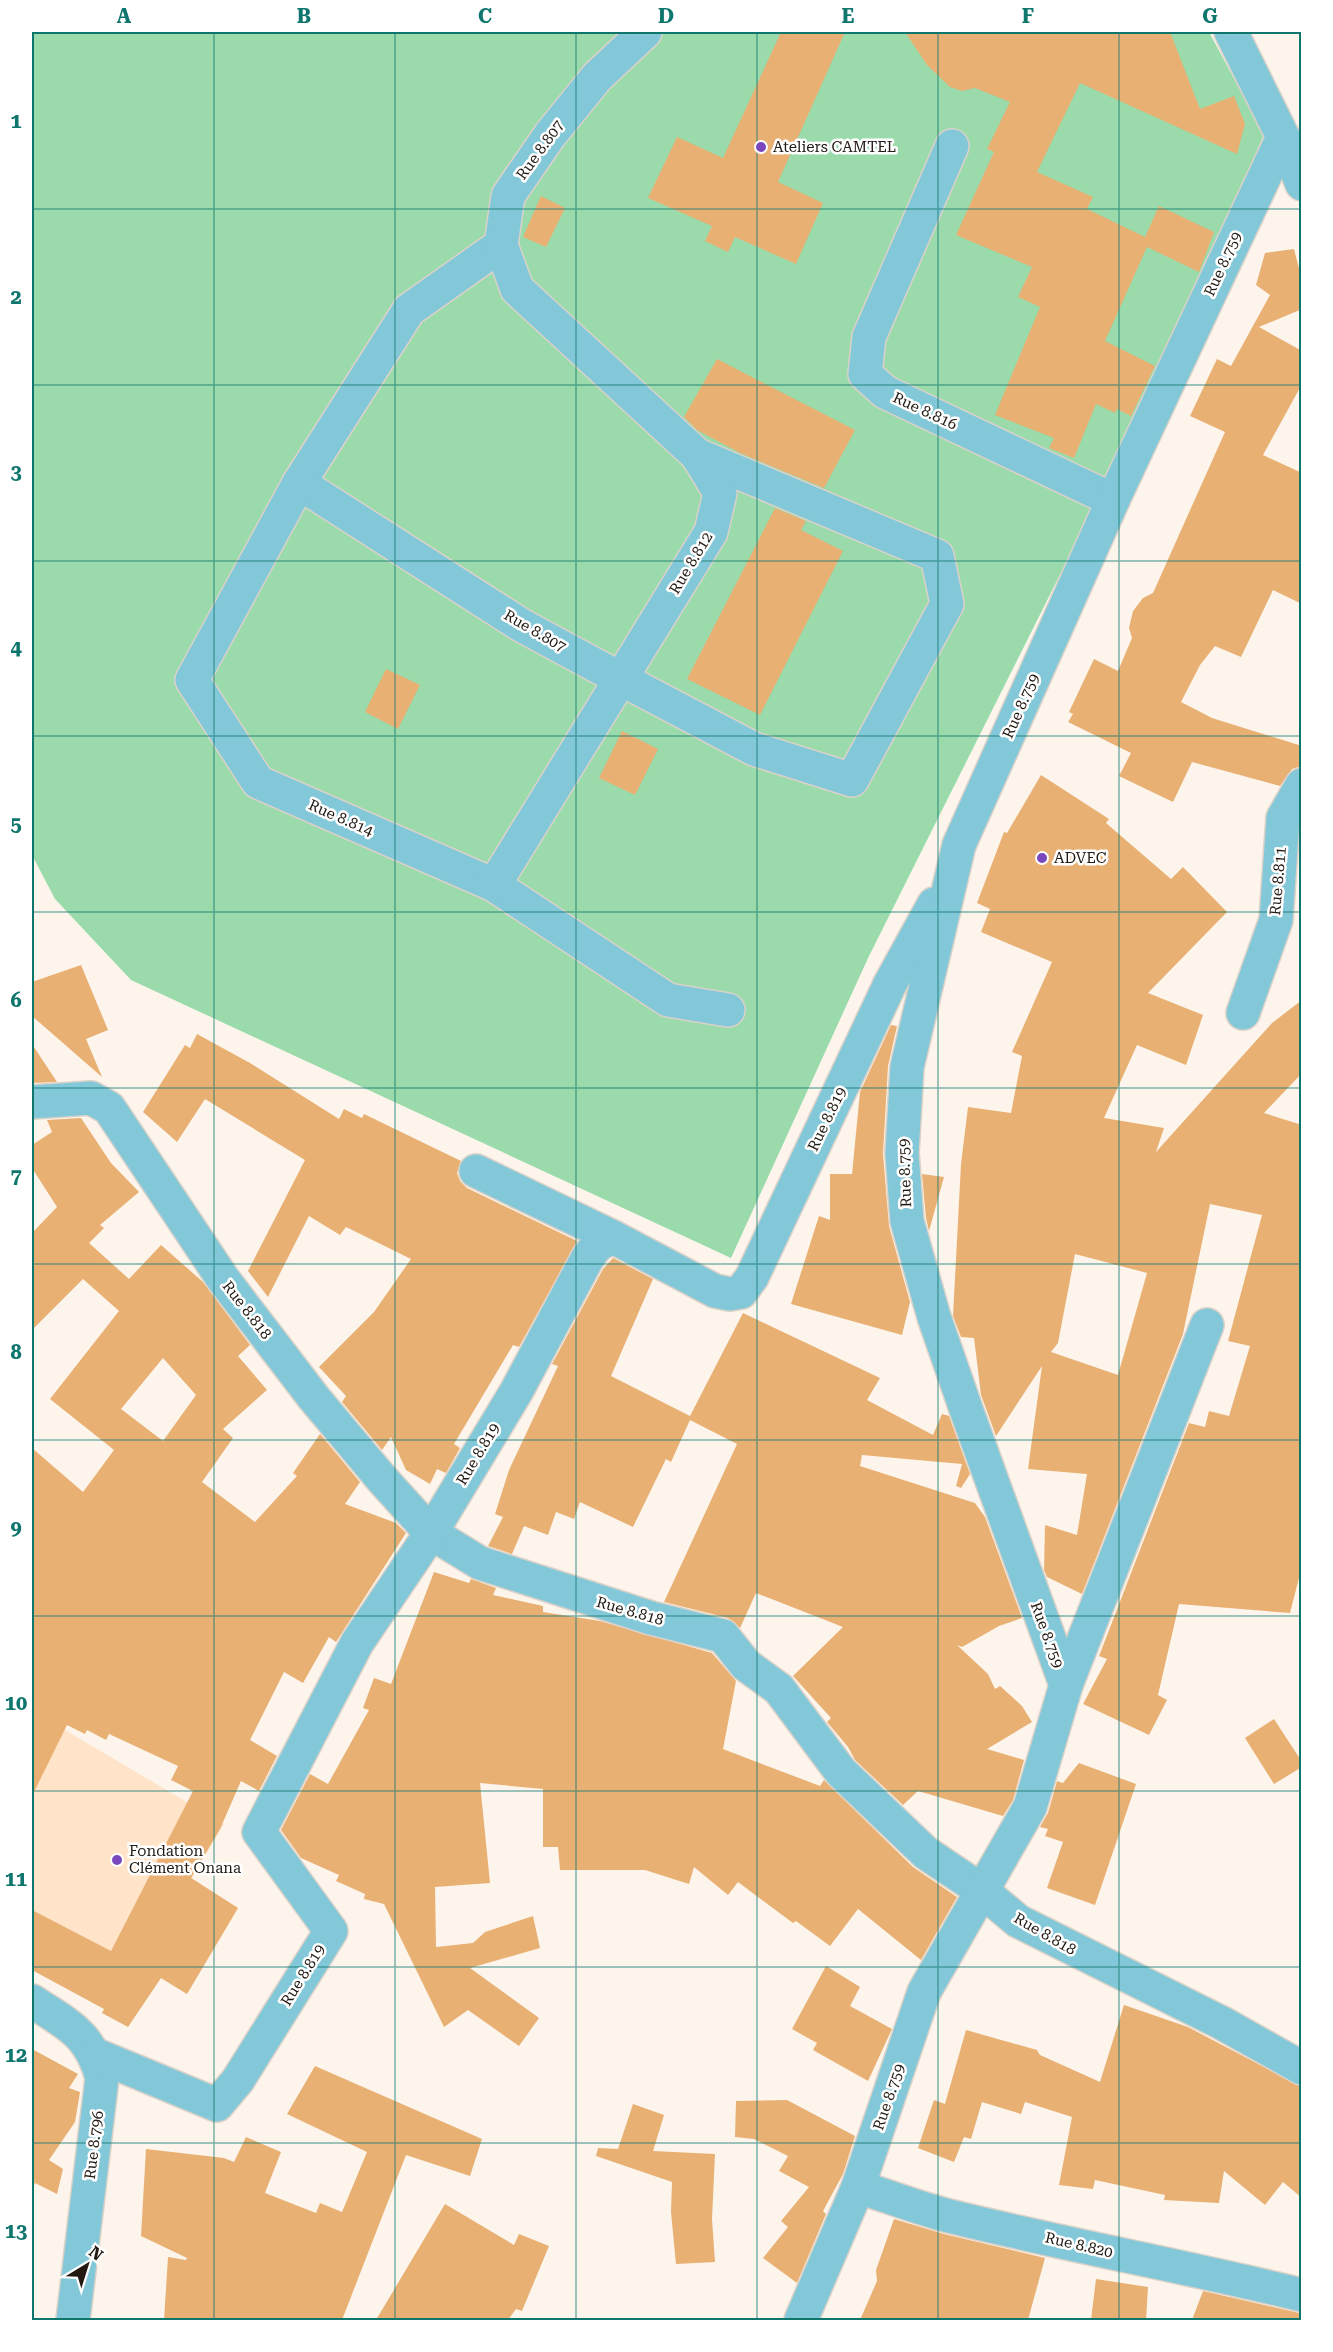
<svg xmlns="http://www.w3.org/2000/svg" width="1333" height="2352" font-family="'Roboto Serif',serif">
	<rect width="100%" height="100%" fill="#fdf5ec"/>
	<path fill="#ffe4c9" d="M 32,1713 L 65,1730 L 224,1824 L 192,1878 L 238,1908 L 187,1994 L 127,1958 L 103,2008 L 32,1970 Z"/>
	<path fill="#9adaab" d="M 32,32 L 1209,32 L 1264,134 L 1185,325 L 869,956 L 731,1258 L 131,980 L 55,899 L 32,855 Z"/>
	<g fill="#e9b073" fill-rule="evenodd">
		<path d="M 781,32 L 845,32 L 778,182 L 823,203 L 796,264 L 735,237 L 728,252 L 705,241 L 712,226 L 648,198 L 677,137 L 723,158 Z"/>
		<path d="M 905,32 L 1170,32 L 1200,109 L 1234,96 L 1245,124 L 1237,154 L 1080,83 L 1037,172 L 1093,197 L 1087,209 L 1145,237 L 1159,206 L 1214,232 L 1199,272 L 1147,247 L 1105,341 L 1155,366 L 1131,416 L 1117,409 L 1115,413 L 1096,404 L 1074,458 L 1049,448 L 1054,438 L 995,415 L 1040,307 L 1018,297 L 1032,267 L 956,235 L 994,152 L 987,149 L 1010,102 L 975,88 L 962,91 L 950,87 L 927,65 Z"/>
		<path d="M 541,196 L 565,208 L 546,247 L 523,237 Z"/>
		<path d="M 1294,249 L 1302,280 L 1302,309 L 1259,327 L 1302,351 L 1302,384 L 1263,455 L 1302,473 L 1302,604 L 1273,590 L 1241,657 L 1215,646 L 1200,665 L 1181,702 L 1212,718 L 1302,746 L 1302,766 L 1292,769 L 1280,786 L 1192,762 L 1173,802 L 1119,776 L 1131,753 L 1068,722 L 1073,714 L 1069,712 L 1094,659 L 1118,671 L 1132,638 L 1129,628 L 1133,611 L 1143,598 L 1153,593 L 1225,432 L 1190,416 L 1217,359 L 1231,366 L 1270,295 L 1256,285 L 1265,253 Z"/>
		<path d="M 717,359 L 855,430 L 824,488 L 740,453 L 697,430 L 684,417 Z"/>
		<path d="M 775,508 L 806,521 L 801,530 L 843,551 L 760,715 L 687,679 Z"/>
		<path d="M 386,669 L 420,685 L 398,729 L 365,712 Z"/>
		<path d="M 622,731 L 658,749 L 635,795 L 599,778 Z"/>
		<path d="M 1041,775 L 1109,819 L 1106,823 L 1171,879 L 1183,867 L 1227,912 L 1148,993 L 1203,1015 L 1186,1065 L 1137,1045 L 1104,1118 L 1164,1128 L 1156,1152 L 1272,1023 L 1302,1000 L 1302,1073 L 1264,1113 L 1302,1125 L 1302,1566 L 1290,1613 L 1179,1604 L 1158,1695 L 1167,1700 L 1149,1735 L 1083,1704 L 1107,1659 L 1099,1656 L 1189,1423 L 1205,1427 L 1209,1411 L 1229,1416 L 1250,1346 L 1228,1341 L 1262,1215 L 1210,1204 L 1183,1334 L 1082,1594 L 1047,1577 L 1044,1570 L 1045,1525 L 1077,1535 L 1087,1474 L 1028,1469 L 1042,1366 L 996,1436 L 981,1395 L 974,1338 L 961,1337 L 953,1316 L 961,1164 L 968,1107 L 1011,1113 L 1022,1056 L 1012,1052 L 1052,962 L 981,932 L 990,909 L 977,903 L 1004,832 L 1007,833 ZM 1075,1254 L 1147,1273 L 1118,1375 L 1051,1352 L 1058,1343 Z"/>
		<path d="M 81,965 L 108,1030 L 86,1039 L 102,1077 L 32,1016 L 32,982 Z"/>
		<path d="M 891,1025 L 897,1026 L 888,1066 L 883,1154 L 889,1226 L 910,1302 L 902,1335 L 791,1304 L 819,1216 L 830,1220 L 830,1174 L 852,1174 L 860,1092 Z"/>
		<path d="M 197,1034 L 250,1063 L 339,1119 L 344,1109 L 362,1118 L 364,1114 L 461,1161 L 457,1173 L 460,1181 L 467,1188 L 577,1241 L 519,1347 L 513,1345 L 454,1444 L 460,1448 L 446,1473 L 437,1469 L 430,1484 L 406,1470 L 391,1437 L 382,1450 L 342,1402 L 346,1396 L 319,1367 L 374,1312 L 411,1259 L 346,1227 L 340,1235 L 309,1216 L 268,1297 L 248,1271 L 305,1160 L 205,1099 L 177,1142 L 143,1112 L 185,1045 L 190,1048 Z"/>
		<path d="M 32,1044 L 57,1082 L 32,1083 Z"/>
		<path d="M 81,1118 L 111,1163 L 139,1192 L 100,1225 L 104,1228 L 89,1243 L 129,1279 L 161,1245 L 203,1282 L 250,1345 L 238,1356 L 267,1390 L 223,1429 L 233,1438 L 202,1482 L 255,1522 L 297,1476 L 293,1473 L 320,1434 L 360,1482 L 345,1504 L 396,1523 L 406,1533 L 336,1642 L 329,1637 L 303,1683 L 284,1672 L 250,1740 L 277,1756 L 259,1791 L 241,1781 L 220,1829 L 191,1878 L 238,1908 L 187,1994 L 161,1978 L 128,2027 L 102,2013 L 104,2009 L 32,1970 L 32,1910 L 111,1951 L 193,1791 L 171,1780 L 178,1766 L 109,1734 L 106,1740 L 87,1730 L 85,1734 L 67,1725 L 32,1796 L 32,1448 L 83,1492 L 114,1450 L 50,1399 L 119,1311 L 83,1279 L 32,1330 L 32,1233 L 57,1207 L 32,1168 L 32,1145 L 52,1132 L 47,1120 ZM 163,1358 L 196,1395 L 163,1441 L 121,1409 Z"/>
		<path d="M 922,1174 L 944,1177 L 929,1231 L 926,1218 Z"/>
		<path d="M 613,1258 L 653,1279 L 611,1376 L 690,1416 L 743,1313 L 880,1378 L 867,1400 L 933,1435 L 942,1414 L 949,1416 L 970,1474 L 961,1488 L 956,1486 L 962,1464 L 862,1455 L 860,1466 L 975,1503 L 985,1517 L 1022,1618 L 999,1626 L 962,1647 L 957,1645 L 988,1674 L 995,1689 L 1000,1686 L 1022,1706 L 1032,1722 L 987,1749 L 1024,1760 L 1013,1800 L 1003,1816 L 918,1791 L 903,1805 L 855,1760 L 848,1747 L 827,1722 L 831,1718 L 793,1676 L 843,1627 L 756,1593 L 740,1628 L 728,1618 L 664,1602 L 737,1444 L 690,1420 L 671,1462 L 666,1459 L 633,1527 L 580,1502 L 574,1519 L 556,1512 L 548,1535 L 524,1526 L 512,1554 L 488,1546 L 503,1517 L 495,1514 L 509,1470 L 558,1366 L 552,1364 L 603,1269 Z"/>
		<path d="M 434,1572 L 469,1583 L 471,1579 L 496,1588 L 493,1595 L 543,1606 L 543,1612 L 600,1621 L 712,1653 L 736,1681 L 723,1749 L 820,1786 L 824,1780 L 913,1867 L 957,1897 L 921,1960 L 858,1909 L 830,1946 L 796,1921 L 793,1923 L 738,1882 L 728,1895 L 694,1867 L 689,1884 L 645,1870 L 560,1870 L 558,1847 L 543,1847 L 543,1789 L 480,1783 L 490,1883 L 435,1887 L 436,1947 L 473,1943 L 485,1932 L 533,1916 L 540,1948 L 470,1968 L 539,2018 L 519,2046 L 468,2010 L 444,2027 L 384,1904 L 364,1899 L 365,1894 L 336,1881 L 339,1875 L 301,1858 L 281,1830 L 310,1774 L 328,1784 L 369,1710 L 363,1708 L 374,1678 L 391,1684 Z"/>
		<path d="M 1274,1719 L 1302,1762 L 1302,1767 L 1274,1784 L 1245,1738 Z"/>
		<path d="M 1079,1763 L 1136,1784 L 1095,1905 L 1047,1888 L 1063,1842 L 1045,1836 L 1048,1829 L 1040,1827 L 1048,1813 L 1057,1781 L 1063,1783 Z"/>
		<path d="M 826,1966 L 860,1987 L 850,2006 L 892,2029 L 868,2081 L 813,2050 L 817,2043 L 792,2029 Z"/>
		<path d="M 1124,2005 L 1188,2027 L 1302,2087 L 1302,2198 L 1283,2182 L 1265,2205 L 1224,2171 L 1219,2203 L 1164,2200 L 1165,2195 L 1095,2180 L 1093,2189 L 1059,2185 L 1072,2117 L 1025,2102 L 1021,2114 L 982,2102 L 971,2139 L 964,2137 L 954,2162 L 918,2148 L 934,2100 L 945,2104 L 966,2030 L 1037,2050 L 1040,2055 L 1100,2082 Z"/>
		<path d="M 32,2049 L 78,2074 L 69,2088 L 80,2092 L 75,2122 L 49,2160 L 63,2169 L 57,2194 L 35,2183 L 32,2189 Z"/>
		<path d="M 315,2066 L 482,2139 L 470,2176 L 406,2155 L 342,2320 L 164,2320 L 168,2257 L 186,2260 L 187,2258 L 141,2236 L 146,2149 L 224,2158 L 234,2162 L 246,2137 L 281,2152 L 265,2193 L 316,2213 L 320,2203 L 342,2212 L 367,2152 L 287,2114 Z"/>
		<path d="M 787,2100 L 855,2136 L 843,2174 L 823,2211 L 826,2214 L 797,2283 L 763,2258 L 788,2227 L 781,2221 L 809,2187 L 779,2171 L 788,2156 L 754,2139 L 735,2137 L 736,2101 Z"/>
		<path d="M 633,2104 L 664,2115 L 653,2151 L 715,2154 L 712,2219 L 715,2262 L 676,2264 L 671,2212 L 672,2182 L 596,2156 L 598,2148 L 618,2149 Z"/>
		<path d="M 445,2204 L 514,2245 L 519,2234 L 549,2246 L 522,2311 L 516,2309 L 508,2320 L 376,2320 Z"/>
		<path d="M 894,2219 L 944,2234 L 1045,2258 L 1028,2320 L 860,2320 L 877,2281 L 876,2270 Z"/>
		<path d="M 1096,2279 L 1148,2287 L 1146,2320 L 1091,2320 Z"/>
		<path d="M 1203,2291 L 1299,2313 L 1302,2320 L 1192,2320 Z"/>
	</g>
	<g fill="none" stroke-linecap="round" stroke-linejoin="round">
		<defs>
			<g id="street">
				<path d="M 645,32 L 597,77 L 550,135 L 508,196 L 501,245 L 409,310 L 299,483 L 521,625 L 621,679 L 754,749 L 852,780 L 947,604 L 937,556 L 697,455"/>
				<path d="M 1283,137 L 1302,184"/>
				<path d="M 952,146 L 869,337 L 865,374 L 885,392 L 1113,500"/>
				<path d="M 299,483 L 192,680 L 258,782 L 494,885 L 668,1000 L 728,1010"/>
				<path d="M 494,885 L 711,532 L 720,493 L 697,455 L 517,289 L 501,245"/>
				<path d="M 1243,1013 L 1276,920 L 1283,818 L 1302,785"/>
				<path d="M 32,1102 L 91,1098 L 109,1108 L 223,1279 L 314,1398 L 382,1479 L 431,1533 L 480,1563 L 651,1618 L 723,1636 L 746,1665 L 779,1689 L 841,1772 L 926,1853 L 981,1890 L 1018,1921 L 1222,2023 L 1302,2068"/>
				<path d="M 476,1171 L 613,1237"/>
				<path d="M 1066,1685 L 1207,1325"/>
				<path d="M 32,2001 C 68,2025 90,2033 102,2078 L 73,2320"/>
				<path d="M 96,2055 L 217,2105 L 238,2080 L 331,1931 L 259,1832 L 357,1643 L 431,1533 L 516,1392 L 587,1259 L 597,1245 L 613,1237 L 715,1291 L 730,1294 L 741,1292 L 752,1277 L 890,984 L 934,904"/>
				<path d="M 858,2187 C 888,2196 918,2208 949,2216 C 1066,2245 1184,2266 1302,2295"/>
				<path d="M 801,2320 L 858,2187 L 924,1992 L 1030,1807 L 1066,1685 L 967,1412 L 934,1317 L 907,1221 L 902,1153 L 907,1067 L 959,845 L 1113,500 L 1283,137 L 1231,32"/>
			</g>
		</defs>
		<use href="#street" stroke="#dad2c9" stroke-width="36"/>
		<use href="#street" stroke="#83c8d9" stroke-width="33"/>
	</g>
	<path fill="none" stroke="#0f766e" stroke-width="1.5" stroke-opacity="0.55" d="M 214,32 L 214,2320M 395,32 L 395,2320M 576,32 L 576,2320M 757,32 L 757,2320M 938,32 L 938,2320M 1119,32 L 1119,2320M 32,209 L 1302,209M 32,385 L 1302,385M 32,561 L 1302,561M 32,736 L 1302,736M 32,912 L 1302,912M 32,1088 L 1302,1088M 32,1264 L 1302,1264M 32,1440 L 1302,1440M 32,1616 L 1302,1616M 32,1791 L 1302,1791M 32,1967 L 1302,1967M 32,2143 L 1302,2143"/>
	<g fill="#7948bf" stroke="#fff" stroke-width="2">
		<circle cx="761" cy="147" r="6"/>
		<circle cx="1042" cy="858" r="6"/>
		<circle cx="117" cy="1860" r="6"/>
	</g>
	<g text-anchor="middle" stroke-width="5" stroke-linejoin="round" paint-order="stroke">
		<g font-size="15" fill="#211912" stroke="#fff" text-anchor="start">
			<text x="773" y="152">Ateliers CAMTEL</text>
			<text x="1054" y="863">ADVEC</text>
			<text x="129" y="1856">Fondation<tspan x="129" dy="17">Clément Onana</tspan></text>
		</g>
		<g font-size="15" fill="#211912" stroke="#fff">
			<text transform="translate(540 150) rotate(-54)" y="5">Rue 8.807</text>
			<text transform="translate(1223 264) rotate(-65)" y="5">Rue 8.759</text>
			<text transform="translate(925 411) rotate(25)" y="5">Rue 8.816</text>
			<text transform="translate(691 563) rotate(-59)" y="5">Rue 8.812</text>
			<text transform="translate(535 631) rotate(30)" y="5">Rue 8.807</text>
			<text transform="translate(1021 706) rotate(-66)" y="5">Rue 8.759</text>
			<text transform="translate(341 818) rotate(24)" y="5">Rue 8.814</text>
			<text transform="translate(1278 881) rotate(-85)" y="5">Rue 8.811</text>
			<text transform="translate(827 1119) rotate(-64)" y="5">Rue 8.819</text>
			<text transform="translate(905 1173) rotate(-92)" y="5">Rue 8.759</text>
			<text transform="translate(247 1310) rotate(52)" y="5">Rue 8.818</text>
			<text transform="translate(478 1454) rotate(-59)" y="5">Rue 8.819</text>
			<text transform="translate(630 1611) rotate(16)" y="5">Rue 8.818</text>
			<text transform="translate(1047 1635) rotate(70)" y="5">Rue 8.759</text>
			<text transform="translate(1045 1934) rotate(30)" y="5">Rue 8.818</text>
			<text transform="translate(303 1975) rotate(-58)" y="5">Rue 8.819</text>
			<text transform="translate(889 2097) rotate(-71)" y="5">Rue 8.759</text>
			<text transform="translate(94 2145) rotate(-83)" y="5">Rue 8.796</text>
			<text transform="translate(1079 2245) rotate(13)" y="5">Rue 8.820</text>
		</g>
	</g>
	<rect width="1333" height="2352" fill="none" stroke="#ffffff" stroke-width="66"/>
	<g transform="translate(87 2265) rotate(38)" stroke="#ffffff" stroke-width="4.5" paint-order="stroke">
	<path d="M0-4.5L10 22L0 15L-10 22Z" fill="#211912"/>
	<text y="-9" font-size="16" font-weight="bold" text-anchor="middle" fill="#211912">N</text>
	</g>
	<rect x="33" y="33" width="1267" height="2286" fill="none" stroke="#0f766e" stroke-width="2"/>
	<g font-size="20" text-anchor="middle" font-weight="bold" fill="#0f766e">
		<text x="124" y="23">A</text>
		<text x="304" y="23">B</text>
		<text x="485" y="23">C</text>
		<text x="666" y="23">D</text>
		<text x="848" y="23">E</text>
		<text x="1028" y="23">F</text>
		<text x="1210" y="23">G</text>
		<text x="16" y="128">1</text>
		<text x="16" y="304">2</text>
		<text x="16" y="479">3</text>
		<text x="16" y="655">4</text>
		<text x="16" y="831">5</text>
		<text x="16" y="1007">6</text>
		<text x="16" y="1183">7</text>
		<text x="16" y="1359">8</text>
		<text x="16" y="1535">9</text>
		<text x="16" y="1710">10</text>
		<text x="16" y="1886">11</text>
		<text x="16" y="2062">12</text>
		<text x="16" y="2238">13</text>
	</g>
</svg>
